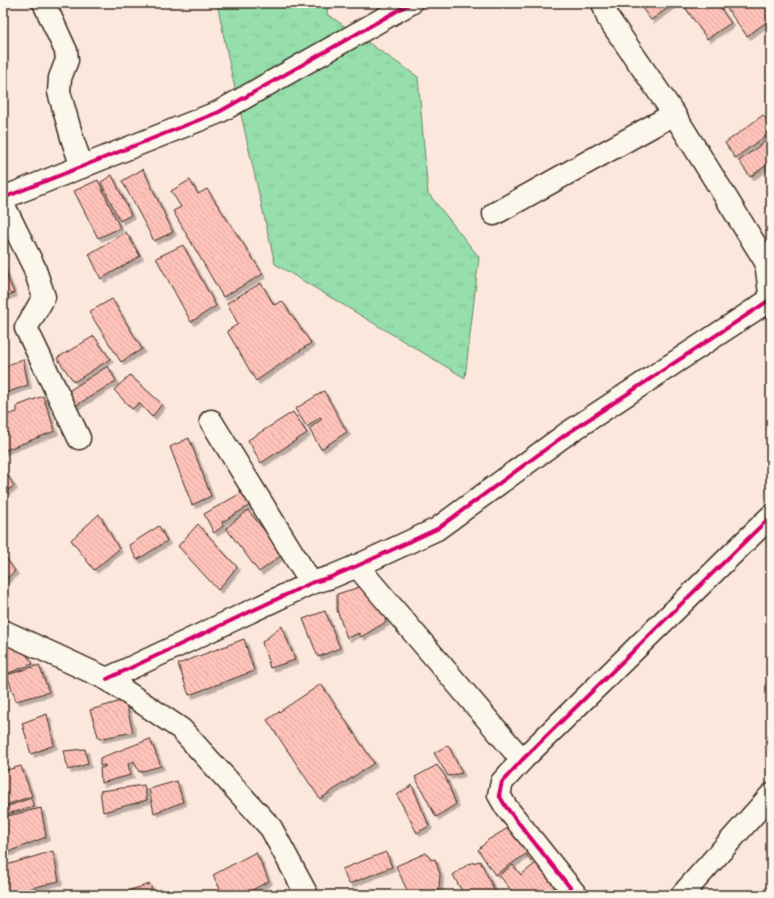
<svg xmlns="http://www.w3.org/2000/svg" width="774" height="898" font-family="Kalam,sans-serif">
	<defs>
		<pattern id="grass-tufts" width="24" height="20" patternUnits="userSpaceOnUse"><rect width="24" height="20" fill="#96deac"/><path d="M3 7l-1-3M5 7V3M7 7l1-3M15 17l-1-3M17 17v-4M19 17l1-3" fill="none" stroke="#82bf94"/></pattern>
		<pattern id="building-back-hatch" width="6" height="6" patternUnits="userSpaceOnUse"><rect width="6" height="6" fill="#ffc3ba"/><path d="M-1 5l2 2M0 0l6 6M5-1l2 2" fill="none" stroke="#dba89f"/></pattern>
		<filter id="shadow"><feDropShadow dx="3.5" dy="3.5" stdDeviation="0" flood-color="#0004"/></filter>
	</defs>
	<rect width="100%" height="100%" fill="#fce7dd"/>
	<filter id="ink" filterUnits="userSpaceOnUse"><feTurbulence type="fractalNoise" baseFrequency=".025" numOctaves="2"/><feDisplacementMap in="SourceGraphic" scale="8" xChannelSelector="R" yChannelSelector="G"/><feConvolveMatrix kernelMatrix="1 2 1 2 8 2 1 2 1" color-interpolation-filters="sRGB"/></filter>
	<g filter="url(#ink)">
		<path fill="url(#grass-tufts)" stroke="#688465" d="M 217,3 L 328,3 L 327,14 L 418,77 L 428,193 L 479,257 L 465,378 L 275,264 L 229,62 Z"/>
		<g fill="url(#building-back-hatch)" stroke="#3b2a1e" filter="url(#shadow)">
			<path d="M 638,3 L 675,3 L 651,20 Z"/>
			<path d="M 682,3 L 717,3 L 731,23 L 707,39 Z"/>
			<path d="M 729,3 L 771,3 L 771,19 L 747,36 L 725,6 Z"/>
			<path d="M 763,115 L 771,127 L 771,132 L 735,158 L 725,143 Z"/>
			<path d="M 771,137 L 771,162 L 750,177 L 739,161 Z"/>
			<path d="M 143,169 L 173,232 L 154,241 L 122,181 Z"/>
			<path d="M 112,175 L 131,215 L 120,221 L 101,182 Z"/>
			<path d="M 98,180 L 120,228 L 98,238 L 74,191 Z"/>
			<path d="M 190,180 L 198,194 L 207,189 L 263,274 L 223,297 L 173,211 L 181,207 L 171,191 Z"/>
			<path d="M 126,232 L 140,256 L 101,279 L 89,254 Z"/>
			<path d="M 183,245 L 216,306 L 191,322 L 156,258 Z"/>
			<path d="M 3,266 L 14,293 L 3,297 Z"/>
			<path d="M 261,283 L 274,305 L 282,301 L 311,343 L 256,381 L 227,331 L 238,324 L 227,303 Z"/>
			<path d="M 112,299 L 142,349 L 121,362 L 89,312 Z"/>
			<path d="M 94,336 L 110,359 L 74,382 L 57,358 Z"/>
			<path d="M 23,359 L 28,385 L 3,394 L 3,367 Z"/>
			<path d="M 108,366 L 116,381 L 75,406 L 67,392 Z"/>
			<path d="M 130,375 L 162,404 L 152,417 L 139,403 L 132,409 L 114,390 Z"/>
			<path d="M 324,391 L 347,432 L 321,449 L 309,429 L 322,419 L 320,417 L 307,427 L 295,409 Z"/>
			<path d="M 43,396 L 55,431 L 3,451 L 3,416 L 17,412 L 17,406 Z"/>
			<path d="M 293,412 L 307,433 L 261,463 L 248,440 Z"/>
			<path d="M 189,438 L 211,496 L 192,505 L 170,447 Z"/>
			<path d="M 3,468 L 14,486 L 3,493 Z"/>
			<path d="M 243,492 L 252,504 L 222,522 L 223,526 L 214,533 L 204,514 Z"/>
			<path d="M 248,510 L 283,554 L 259,572 L 226,528 Z"/>
			<path d="M 99,514 L 119,549 L 94,570 L 71,540 Z"/>
			<path d="M 198,524 L 237,567 L 218,590 L 178,546 Z"/>
			<path d="M 159,526 L 167,541 L 137,560 L 129,545 Z"/>
			<path d="M 3,554 L 15,571 L 3,582 Z"/>
			<path d="M 363,586 L 374,586 L 386,622 L 361,637 L 359,633 L 347,638 L 337,610 L 337,594 Z"/>
			<path d="M 325,611 L 340,648 L 318,657 L 303,619 Z"/>
			<path d="M 282,626 L 295,660 L 270,668 L 262,642 Z"/>
			<path d="M 244,639 L 254,671 L 189,695 L 178,664 Z"/>
			<path d="M 6,643 L 24,651 L 33,664 L 3,675 L 3,644 Z"/>
			<path d="M 39,665 L 49,692 L 16,701 L 7,675 Z"/>
			<path d="M 321,684 L 374,763 L 320,799 L 267,720 Z"/>
			<path d="M 125,700 L 133,732 L 99,739 L 90,710 Z"/>
			<path d="M 47,714 L 54,745 L 31,754 L 22,723 Z"/>
			<path d="M 150,739 L 161,766 L 139,772 L 134,761 L 128,764 L 131,775 L 101,783 L 100,768 L 105,767 L 105,765 L 100,766 L 100,758 Z"/>
			<path d="M 448,745 L 462,773 L 448,776 L 434,753 Z"/>
			<path d="M 85,749 L 88,764 L 68,770 L 64,751 Z"/>
			<path d="M 437,765 L 445,776 L 456,804 L 436,817 L 415,777 Z"/>
			<path d="M 21,766 L 32,796 L 3,806 L 3,771 Z"/>
			<path d="M 177,781 L 183,802 L 154,813 L 149,789 Z"/>
			<path d="M 144,785 L 147,800 L 103,812 L 100,791 Z"/>
			<path d="M 412,785 L 429,826 L 417,833 L 397,795 Z"/>
			<path d="M 31,798 L 34,807 L 3,815 L 3,808 Z"/>
			<path d="M 41,808 L 46,837 L 3,854 L 3,817 Z"/>
			<path d="M 513,825 L 537,856 L 531,862 L 526,854 L 495,875 L 478,850 L 488,840 Z"/>
			<path d="M 53,851 L 59,881 L 5,895 L 3,891 L 3,866 Z"/>
			<path d="M 256,852 L 269,881 L 243,895 L 223,895 L 213,875 Z"/>
			<path d="M 386,852 L 392,867 L 349,884 L 342,869 Z"/>
			<path d="M 426,853 L 431,860 L 435,859 L 440,874 L 439,889 L 425,895 L 409,895 L 396,866 Z"/>
			<path d="M 541,859 L 561,882 L 545,895 L 515,895 L 499,875 L 513,865 L 521,875 Z"/>
			<path d="M 480,861 L 497,895 L 464,895 L 453,875 L 468,864 Z"/>
			<path d="M 150,884 L 154,895 L 114,895 Z"/>
		</g>
		<g fill="none" stroke-linecap="round" stroke-linejoin="round">
			<defs>
				<g id="minor">
					<path d="M 44,3 L 66,51 L 67,60 L 60,78 L 59,92 L 73,141 L 82,167"/>
					<path d="M 603,3 L 608,18 L 674,114 L 766,262 L 771,301"/>
					<path d="M 3,198 L 219,112 L 411,3"/>
					<path d="M 3,204 L 34,267 L 44,297 L 26,328 L 79,438"/>
					<path d="M 494,214 L 674,114"/>
					<path d="M 211,421 L 311,583"/>
					<path d="M 357,566 L 522,760"/>
					<path d="M 3,631 L 107,679 L 181,729 L 271,828 L 307,895"/>
					<path d="M 107,679 L 311,583 L 331,577 L 357,566 L 437,529 L 565,435 L 771,299"/>
					<path d="M 576,895 L 506,807 L 499,795 L 502,782 L 522,760 L 771,516"/>
					<path d="M 682,895 L 771,795"/>
				</g>
			</defs>
			<use href="#minor" stroke="#3b2a1e" stroke-width="25"/>
			<use href="#minor" stroke="#fbf7ec" stroke-width="22"/>
			<defs>
				<g id="cycleway">
					<path d="M 3,198 L 219,112 L 411,3"/>
					<path d="M 107,679 L 311,583 L 331,577 L 357,566 L 437,529 L 565,435 L 771,299"/>
					<path d="M 576,895 L 506,807 L 499,795 L 502,782 L 522,760 L 771,516"/>
				</g>
			</defs>
			<use href="#cycleway" stroke="#fbf7ec" stroke-width="6"/>
			<use href="#cycleway" stroke="#d6006c" stroke-width="4"/>
		</g>
	</g>
	<rect width="774" height="898" fill="none" stroke="#fbf7ec" stroke-width="16"/>
	<rect x="8" y="8" width="758" height="882" fill="none" stroke="#3b2a1e" stroke-width="1.5" filter="url(#ink)"/>
</svg>
